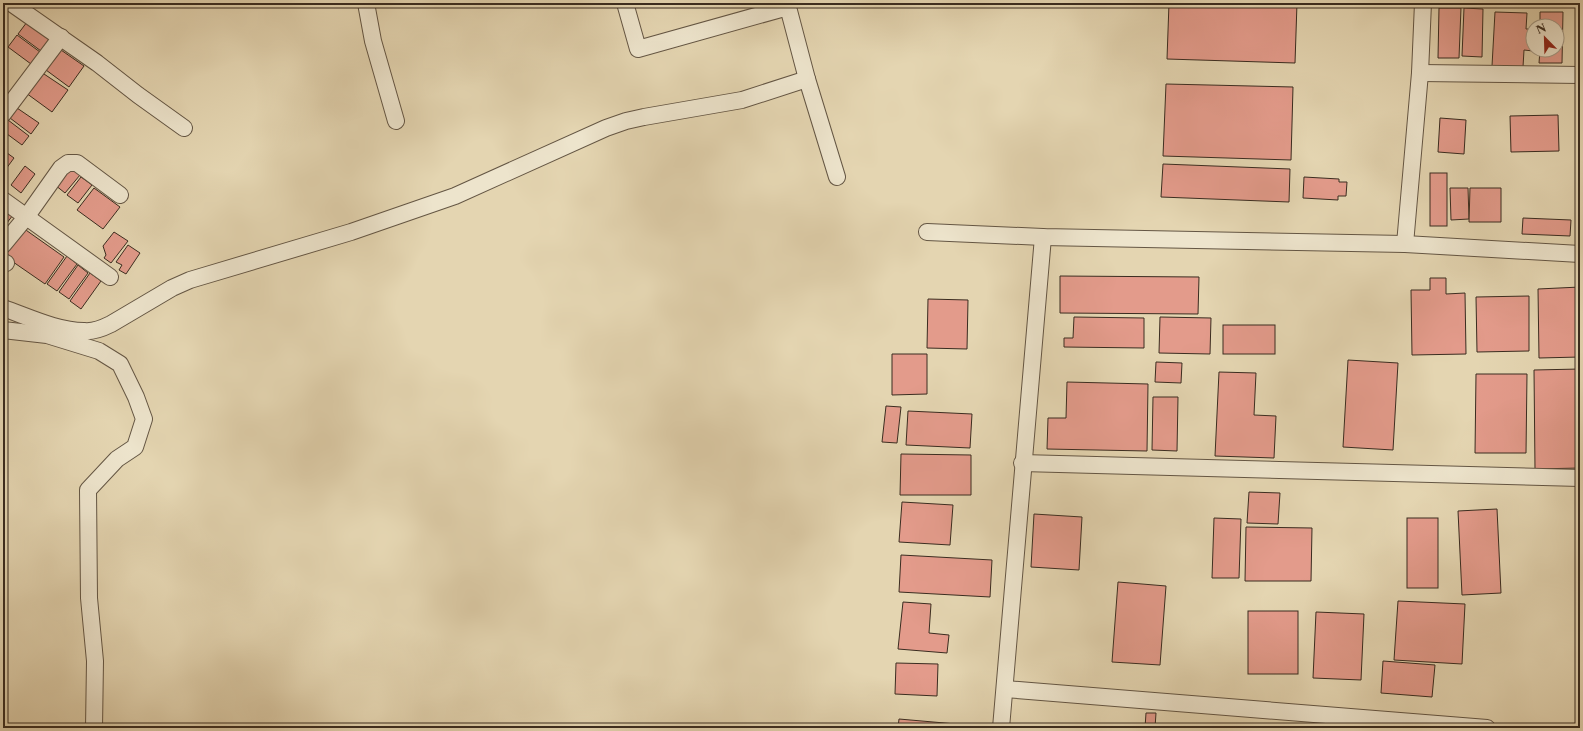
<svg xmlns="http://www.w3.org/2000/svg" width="1583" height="731" font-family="'Libre Caslon Text',serif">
	<rect width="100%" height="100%" fill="#e4d5b1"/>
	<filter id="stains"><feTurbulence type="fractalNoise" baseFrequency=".005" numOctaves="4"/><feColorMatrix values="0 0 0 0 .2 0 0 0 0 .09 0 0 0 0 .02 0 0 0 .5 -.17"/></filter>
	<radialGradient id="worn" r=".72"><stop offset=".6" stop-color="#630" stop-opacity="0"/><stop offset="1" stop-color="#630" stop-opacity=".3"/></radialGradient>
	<g fill="#e39b8b" stroke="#3a2c20">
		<path d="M 1169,3 L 1297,3 L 1295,63 L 1167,59 Z"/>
		<path d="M 1439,8 L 1461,8 L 1459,58 L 1438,58 Z"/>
		<path d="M 1464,8 L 1483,9 L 1482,57 L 1462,56 Z"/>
		<path d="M 1495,12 L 1527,13 L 1526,29 L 1533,29 L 1533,51 L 1524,50 L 1523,67 L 1492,66 Z"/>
		<path d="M 1540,12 L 1563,12 L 1562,63 L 1539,63 L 1540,50 L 1557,50 L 1557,26 L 1540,26 Z"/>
		<path d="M 27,22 L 50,39 L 41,51 L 18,34 Z"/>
		<path d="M 17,35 L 40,52 L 31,64 L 8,47 Z"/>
		<path d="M 61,50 L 84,66 L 69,87 L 46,70 Z"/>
		<path d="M 41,72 L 68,90 L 52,112 L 26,93 Z"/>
		<path d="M 1166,84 L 1293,87 L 1291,160 L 1163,156 Z"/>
		<path d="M 17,108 L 39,123 L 31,134 L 10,118 Z"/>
		<path d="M 1558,115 L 1559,151 L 1511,152 L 1510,116 Z"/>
		<path d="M 1440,118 L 1466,120 L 1464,154 L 1438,152 Z"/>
		<path d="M 8,120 L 29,136 L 22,145 L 3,131 L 3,127 Z"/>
		<path d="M 3,150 L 14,158 L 3,173 Z"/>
		<path d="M 1163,164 L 1290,169 L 1289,202 L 1161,197 Z"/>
		<path d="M 25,166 L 35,174 L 21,193 L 11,185 Z"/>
		<path d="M 70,167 L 80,175 L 65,193 L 55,185 Z"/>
		<rect x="1430" y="173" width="17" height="53"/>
		<path d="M 81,177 L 92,185 L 78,203 L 67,195 Z"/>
		<path d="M 1304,177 L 1339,179 L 1339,182 L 1347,182 L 1346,196 L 1338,196 L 1338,200 L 1303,198 Z"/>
		<path d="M 94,188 L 120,207 L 103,229 L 77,210 Z"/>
		<path d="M 1450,188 L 1468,188 L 1469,219 L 1451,220 Z"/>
		<path d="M 1470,188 L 1501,188 L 1501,222 L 1469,222 Z"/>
		<path d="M 3,207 L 13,215 L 3,228 Z"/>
		<path d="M 1523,218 L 1571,220 L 1570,236 L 1522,234 Z"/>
		<path d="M 23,228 L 64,257 L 45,284 L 3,255 Z"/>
		<path d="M 114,232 L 128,241 L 111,263 L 104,258 L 106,255 L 103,246 Z"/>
		<path d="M 128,245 L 140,253 L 126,274 L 119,270 L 122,265 L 116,262 Z"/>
		<path d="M 67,256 L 77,264 L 57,291 L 47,284 Z"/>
		<path d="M 78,265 L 88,273 L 69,299 L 59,292 Z"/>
		<path d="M 90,273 L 101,281 L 81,309 L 70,301 Z"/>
		<path d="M 1060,276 L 1199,277 L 1198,314 L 1060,313 Z"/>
		<path d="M 1430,278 L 1446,278 L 1446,294 L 1465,293 L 1466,354 L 1412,355 L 1411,290 L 1430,290 Z"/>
		<path d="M 1580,287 L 1580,357 L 1539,358 L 1538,289 Z"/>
		<path d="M 1529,296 L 1529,351 L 1477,352 L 1476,297 Z"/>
		<path d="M 928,299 L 968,300 L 967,349 L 927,348 Z"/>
		<path d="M 1074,317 L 1144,318 L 1144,348 L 1064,347 L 1064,338 L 1073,338 Z"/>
		<path d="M 1160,317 L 1211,318 L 1210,354 L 1159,353 Z"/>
		<rect x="1223" y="325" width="52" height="29"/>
		<path d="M 892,354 L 927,354 L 927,394 L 892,395 Z"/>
		<path d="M 1348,360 L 1398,363 L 1393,450 L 1343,447 Z"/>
		<path d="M 1156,362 L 1182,363 L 1181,383 L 1155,382 Z"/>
		<path d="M 1580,369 L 1580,468 L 1535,469 L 1534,370 Z"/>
		<path d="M 1219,372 L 1256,373 L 1254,415 L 1276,416 L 1274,458 L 1215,456 Z"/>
		<path d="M 1476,374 L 1527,374 L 1526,453 L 1475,453 Z"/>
		<path d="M 1067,382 L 1148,384 L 1147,451 L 1047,449 L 1048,418 L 1066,418 Z"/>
		<path d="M 1153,397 L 1178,397 L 1177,451 L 1152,450 Z"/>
		<path d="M 886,406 L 901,407 L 897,443 L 882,442 Z"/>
		<path d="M 908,411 L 972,414 L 970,448 L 906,445 Z"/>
		<path d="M 901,454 L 971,455 L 971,495 L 900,495 Z"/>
		<path d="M 1249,492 L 1280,493 L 1278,524 L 1247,523 Z"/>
		<path d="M 902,502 L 953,505 L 950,545 L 899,542 Z"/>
		<path d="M 1497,509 L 1501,593 L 1462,595 L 1458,511 Z"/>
		<path d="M 1034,514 L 1082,517 L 1079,570 L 1031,567 Z"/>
		<path d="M 1214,518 L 1241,519 L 1239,578 L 1212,578 Z"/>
		<rect x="1407" y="518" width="31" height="70"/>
		<path d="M 1246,527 L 1312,528 L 1311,581 L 1245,581 Z"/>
		<path d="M 901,555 L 992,560 L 990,597 L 899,592 Z"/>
		<path d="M 1118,582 L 1166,586 L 1160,665 L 1112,662 Z"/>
		<path d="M 1398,601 L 1465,604 L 1462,664 L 1394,660 Z"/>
		<path d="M 903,602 L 931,604 L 929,633 L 949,635 L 947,653 L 898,649 Z"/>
		<rect x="1248" y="611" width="50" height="63"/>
		<path d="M 1316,612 L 1364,614 L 1361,680 L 1313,678 Z"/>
		<path d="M 1383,661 L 1435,665 L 1432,697 L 1381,693 Z"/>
		<path d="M 896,663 L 938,664 L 937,696 L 895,694 Z"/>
		<path d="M 1146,713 L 1156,713 L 1155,728 L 1145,728 Z"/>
		<path d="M 899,719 L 956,724 L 956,728 L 898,728 Z"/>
	</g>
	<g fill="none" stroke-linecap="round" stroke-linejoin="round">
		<defs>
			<g id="street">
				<path d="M 11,3 L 97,63 L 138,95 L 184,128"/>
				<path d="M 366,3 L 373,41 L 396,121"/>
				<path d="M 625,3 L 638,49 L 788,7 L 807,79 L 837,177"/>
				<path d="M 1420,73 L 1580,75"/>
				<path d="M 3,114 L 61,37"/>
				<path d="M 3,200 L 110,277"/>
				<path d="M 927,232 L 1043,237 L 1405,244 L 1580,254"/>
				<path d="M 1405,244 L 1420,73 L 1423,3"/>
				<path d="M 3,245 L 27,216 L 61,168 L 68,163 L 77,163 L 120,195"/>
				<path d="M 3,262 L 6,263"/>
				<path d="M 3,308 C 29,317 57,331 84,331 C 93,332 103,328 111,324 L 172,288 L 190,280 L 351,232 L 455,196 L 606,128 L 626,121 L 644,117 L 742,100 L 807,79"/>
				<path d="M 3,330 L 47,335 L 99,351 L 120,364 L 136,397 L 144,419 L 135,447 L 117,459 L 88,490 L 89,598 L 95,661 L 94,728"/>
				<path d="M 1022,463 L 1580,478"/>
				<path d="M 1005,689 L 1487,728"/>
				<path d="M 1001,728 L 1043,237"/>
			</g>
		</defs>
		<use href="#street" stroke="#645644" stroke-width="18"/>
		<use href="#street" stroke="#ede4cc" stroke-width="16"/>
	</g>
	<rect width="1583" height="731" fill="none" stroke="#e4d5b1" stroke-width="16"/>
	<rect x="4" y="4" width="1575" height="723" fill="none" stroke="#3a2c20" stroke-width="2"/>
	<rect x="8" y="8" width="1567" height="715" fill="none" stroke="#3a2c20"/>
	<g transform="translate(1545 38) rotate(337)"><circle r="19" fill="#ede4cc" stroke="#a59a87"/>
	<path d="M0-3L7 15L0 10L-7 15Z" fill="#8f2418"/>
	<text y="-6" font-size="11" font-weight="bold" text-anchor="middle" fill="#3a2c20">N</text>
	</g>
	<rect width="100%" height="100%" filter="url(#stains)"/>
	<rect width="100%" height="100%" fill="url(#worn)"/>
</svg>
